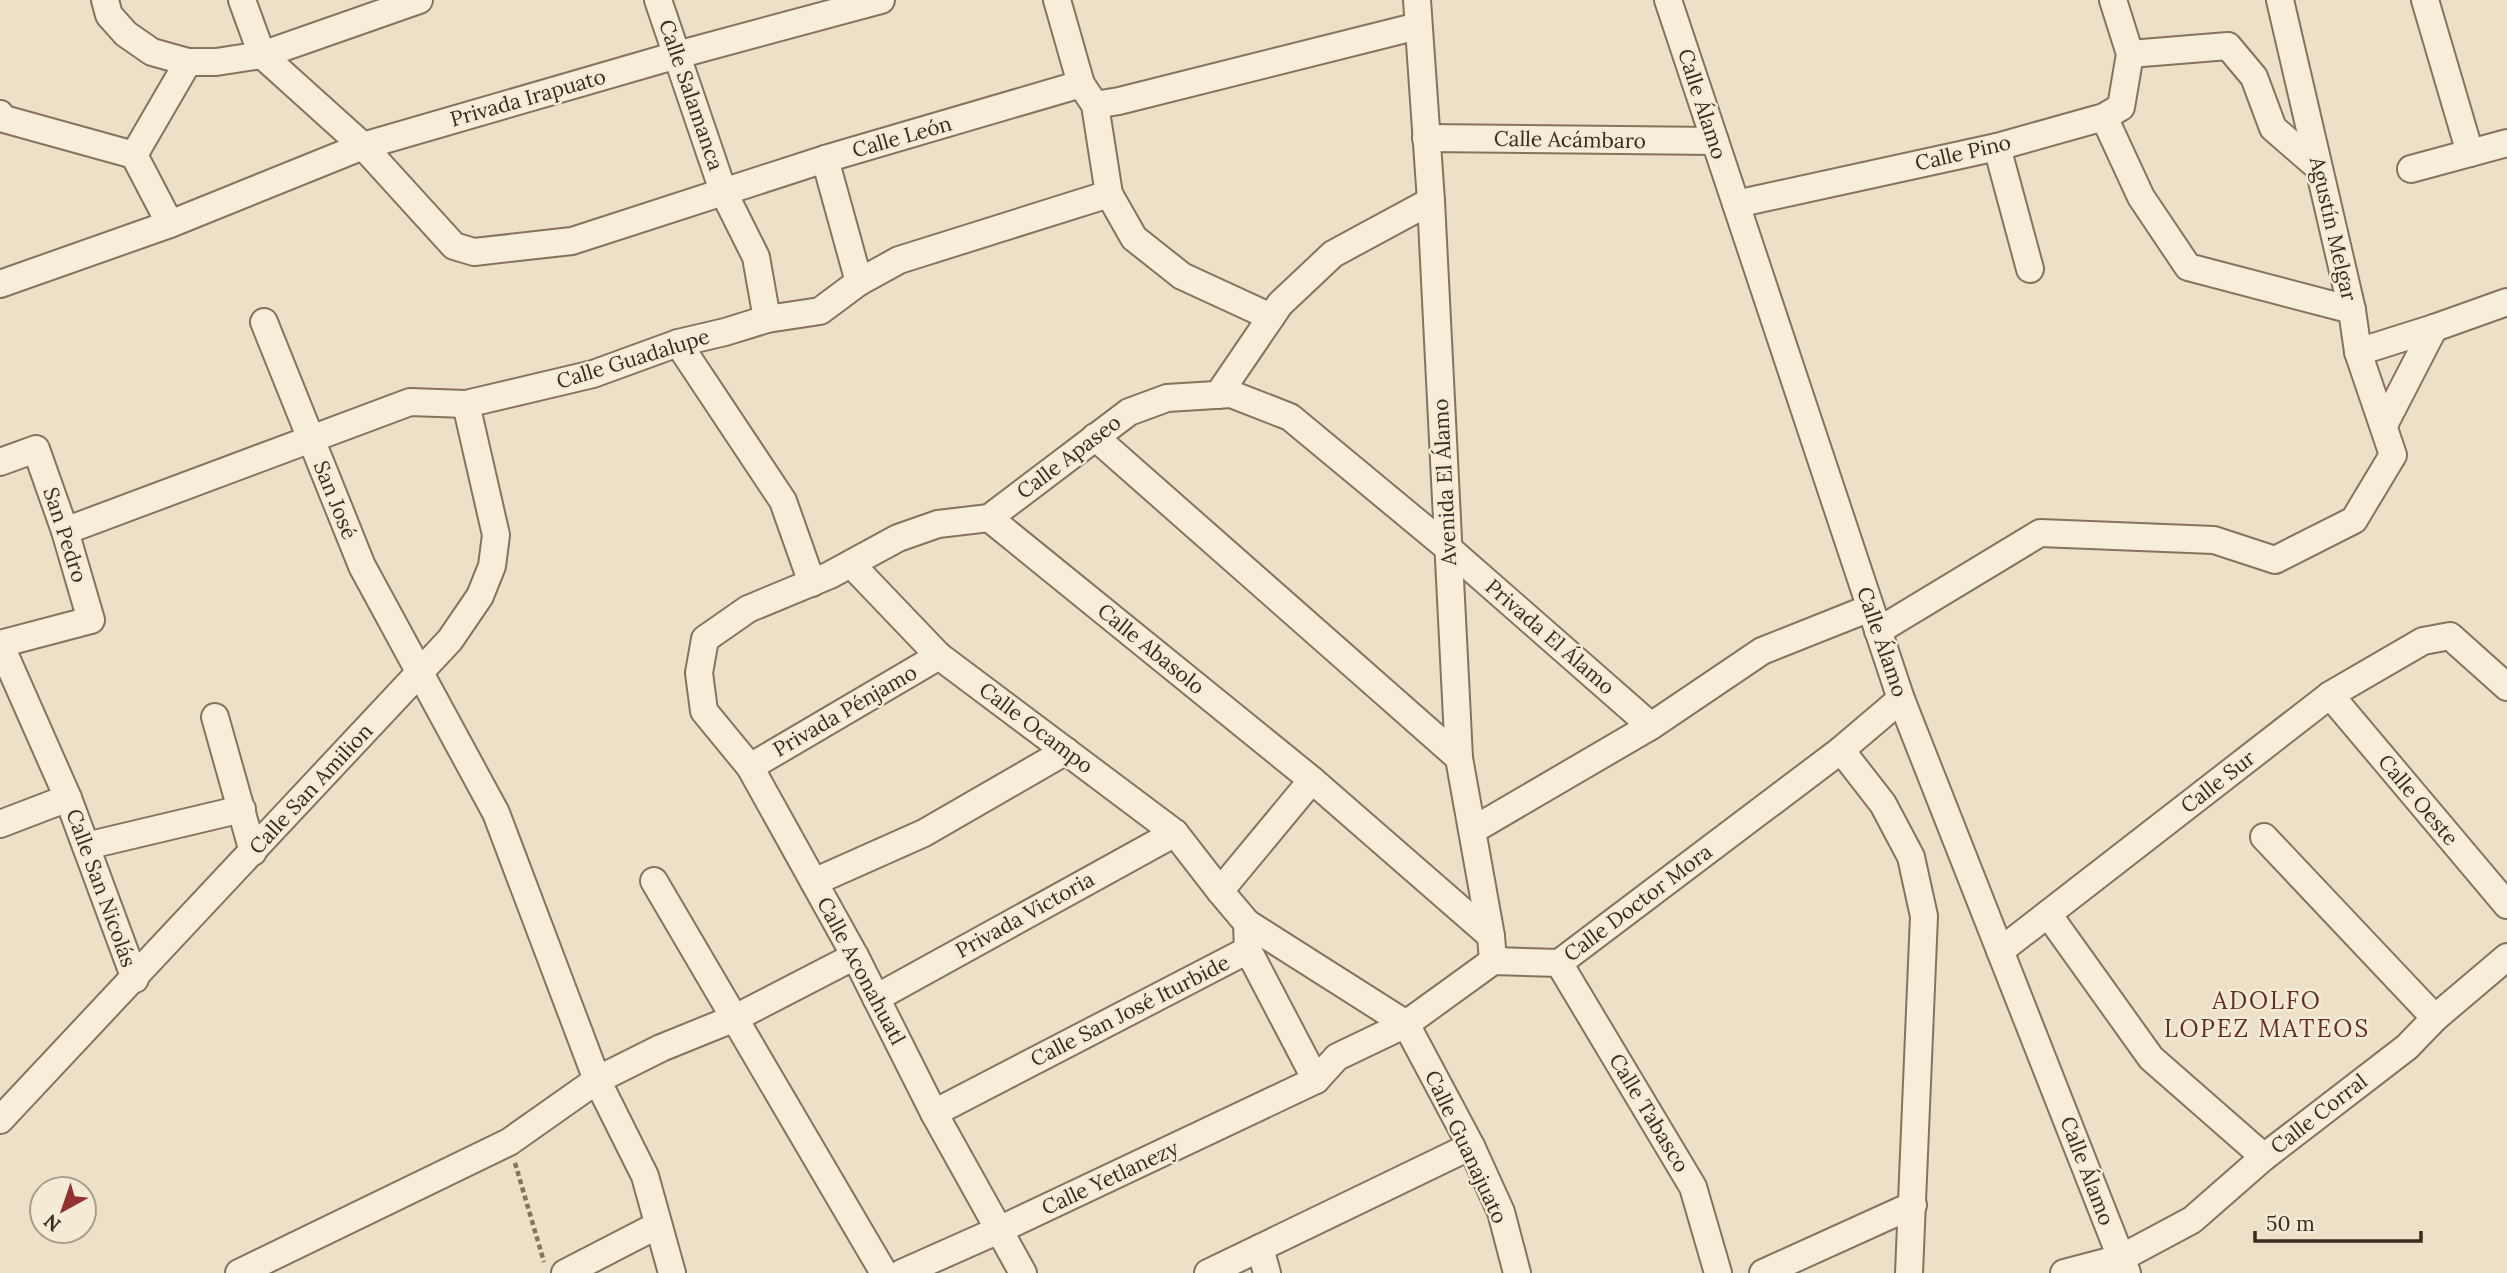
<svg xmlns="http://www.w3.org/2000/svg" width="2507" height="1273" font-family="Lora,serif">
	<rect width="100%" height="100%" fill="#ece0c6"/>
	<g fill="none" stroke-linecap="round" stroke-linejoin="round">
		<defs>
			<g id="street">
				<path d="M 105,0 L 109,15 L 126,34 L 152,52 L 188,62 L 216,62 L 262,55 L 419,0"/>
				<path d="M 242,0 L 262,55 L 363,146 L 454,246 L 474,252 L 572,241 L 825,159 L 1081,84"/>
				<path d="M 658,0 L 723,191 L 756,257 L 767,319"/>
				<path d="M 1417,0 L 1431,201 L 1459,758 L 1491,936 L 1493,961"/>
				<path d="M 1668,0 L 1901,699 L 2127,1273"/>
				<path d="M 2425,0 L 2470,153"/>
				<path d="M 2130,54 L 2228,46 L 2254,77 L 2273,128 L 2318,167"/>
				<path d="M 1095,105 L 1119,101 L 1418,26"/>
				<path d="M 0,114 L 4,119 L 134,155 L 170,224"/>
				<path d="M 2104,117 L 2141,197 L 2188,267 L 2352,310"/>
				<path d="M 1426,138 L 1715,141"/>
				<path d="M 1997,147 L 2030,269"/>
				<path d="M 134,155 L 188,62"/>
				<path d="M 825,159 L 859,282"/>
				<path d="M 2411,169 L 2507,143"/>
				<path d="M 1109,194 L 1134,238 L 1182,276 L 1271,317"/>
				<path d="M 1736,204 L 1997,147 L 2104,117 L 2121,107 L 2130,54 L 2113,0"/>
				<path d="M 0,284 L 170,224 L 363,146 L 677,55 L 881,0"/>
				<path d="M 264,322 L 362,566 L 496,813 L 597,1080 L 645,1176 L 672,1273"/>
				<path d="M 678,343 L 783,501 L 812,583"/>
				<path d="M 2358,352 L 2434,328 L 2507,302"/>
				<path d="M 1218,395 L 1280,304 L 1333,254 L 1431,201"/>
				<path d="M 2384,425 L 2434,328"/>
				<path d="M 1095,437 L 1459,758"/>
				<path d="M 0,462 L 36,449 L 65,531 L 91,620 L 0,644"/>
				<path d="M 989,518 L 1312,780 L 1491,936"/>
				<path d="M 65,531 L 410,402 L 466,404 L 593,374 L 678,343 L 725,332 L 767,319 L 820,311 L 859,282 L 899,260 L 1109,194 L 1095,105 L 1081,84 L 1057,0"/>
				<path d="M 851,564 L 939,656 L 1175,833 L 1220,891"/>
				<path d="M 1878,631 L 2040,533 L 2214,540 L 2275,560 L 2354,520 L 2393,455 L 2358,352 L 2352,310 L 2280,0"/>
				<path d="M 0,644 L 68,798 L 135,979"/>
				<path d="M 2330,695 L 2507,905"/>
				<path d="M 215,717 L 253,852"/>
				<path d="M 1841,750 L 1883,804 L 1911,857 L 1924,916 L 1909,1273"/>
				<path d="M 750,767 L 939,656"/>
				<path d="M 1312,780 L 1220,891 L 1247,923 L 1248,950 L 1316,1080"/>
				<path d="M 0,824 L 68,798"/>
				<path d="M 1473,830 L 1651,726 L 1762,651 L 1870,608"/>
				<path d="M 2264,837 L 2435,1018"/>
				<path d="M 86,846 L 242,809"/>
				<path d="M 654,881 L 884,1273"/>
				<path d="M 814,882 L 924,833 L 1066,751"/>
				<path d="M 2048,914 L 2151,1058 L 2264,1157"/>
				<path d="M 1247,923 L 1406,1024 L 1471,1146 L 1501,1212 L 1517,1273"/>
				<path d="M 2000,951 L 2330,695 L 2423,641 L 2450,636 L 2507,687"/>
				<path d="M 1559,963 L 1693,1187 L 1718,1273"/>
				<path d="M 876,998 L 1175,833"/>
				<path d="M 934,1113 L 1248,950"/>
				<path d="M 0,1120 L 450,640 L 480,596 L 492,566 L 496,535 L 466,404"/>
				<path d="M 1260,1248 L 1267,1273"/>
				<path d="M 239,1273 L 509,1142 L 597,1080 L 661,1048 L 735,1018 L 855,956"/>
				<path d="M 565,1273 L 658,1225"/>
				<path d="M 902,1273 L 1001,1229 L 1316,1080 L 1337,1057 L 1406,1024 L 1493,961 L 1559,963 L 1841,750 L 1901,699"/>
				<path d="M 1023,1273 L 934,1113 L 855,956 L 750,767 L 704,711 L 699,673 L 705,639 L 748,609 L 830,575 L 898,538 L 938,524 L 989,518 L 1129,412 L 1167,398 L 1231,394 L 1290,417 L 1448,548 L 1651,726"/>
				<path d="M 1208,1273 L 1471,1146"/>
				<path d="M 1763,1273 L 1913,1205"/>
				<path d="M 2064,1273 L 2121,1258 L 2192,1220 L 2264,1157 L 2407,1047 L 2435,1018 L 2507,957"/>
			</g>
		</defs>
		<use href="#street" stroke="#87725d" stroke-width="30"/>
		<path stroke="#87725d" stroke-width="4.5" stroke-dasharray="5 3.5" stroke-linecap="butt" d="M 515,1163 L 544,1262"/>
		<use href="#street" stroke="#f7eed9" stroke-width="26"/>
	</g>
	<g text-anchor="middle" stroke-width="5" stroke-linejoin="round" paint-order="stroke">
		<g font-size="21" fill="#382b20" stroke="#f4ebd5">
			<text transform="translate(691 95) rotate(71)" y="7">Calle Salamanca</text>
			<text transform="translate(528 98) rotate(-16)" y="7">Privada Irapuato</text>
			<text transform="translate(1702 104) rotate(72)" y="7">Calle Álamo</text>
			<text transform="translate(902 137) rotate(-16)" y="7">Calle León</text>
			<text transform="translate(1570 140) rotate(1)" y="7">Calle Acámbaro</text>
			<text transform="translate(1963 153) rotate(-13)" y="7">Calle Pino</text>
			<text transform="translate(2333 229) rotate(77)" y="7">Agustín Melgar</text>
			<text transform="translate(633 359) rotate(-17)" y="7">Calle Guadalupe</text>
			<text transform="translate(1069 457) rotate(-37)" y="7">Calle Apaseo</text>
			<text transform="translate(1445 482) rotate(-93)" y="7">Avenida El Álamo</text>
			<text transform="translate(335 500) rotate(68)" y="7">San José</text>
			<text transform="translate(65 535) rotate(72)" y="7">San Pedro</text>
			<text transform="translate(1550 637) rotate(41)" y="7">Privada El Álamo</text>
			<text transform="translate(1882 642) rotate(71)" y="7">Calle Álamo</text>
			<text transform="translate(1151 649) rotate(39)" y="7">Calle Abasolo</text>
			<text transform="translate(845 711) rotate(-30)" y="7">Privada Pénjamo</text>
			<text transform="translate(1036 728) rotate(37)" y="7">Calle Ocampo</text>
			<text transform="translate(2218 782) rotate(-38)" y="7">Calle Sur</text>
			<text transform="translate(311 789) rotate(-47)" y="7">Calle San Amilion</text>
			<text transform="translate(2418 800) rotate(50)" y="7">Calle Oeste</text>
			<text transform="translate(101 888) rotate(70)" y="7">Calle San Nicolás</text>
			<text transform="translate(1638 903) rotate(-37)" y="7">Calle Doctor Mora</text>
			<text transform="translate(1025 915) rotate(-29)" y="7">Privada Victoria</text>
			<text transform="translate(861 971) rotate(62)" y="7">Calle Aconahuatl</text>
			<text transform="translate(1130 1011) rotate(-27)" y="7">Calle San José Iturbide</text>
			<text transform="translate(1649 1113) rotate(59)" y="7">Calle Tabasco</text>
			<text transform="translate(2319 1114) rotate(-38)" y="7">Calle Corral</text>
			<text transform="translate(1466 1147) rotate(65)" y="7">Calle Guanajuato</text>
			<text transform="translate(2087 1171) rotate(69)" y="7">Calle Álamo</text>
			<text transform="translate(1110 1178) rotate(-25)" y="7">Calle Yetlanezy</text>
		</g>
		<g font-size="24" letter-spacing="2" fill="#622e21" stroke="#f4ebd5">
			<text x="2267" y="1009">ADOLFO<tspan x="2267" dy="28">LOPEZ MATEOS</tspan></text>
		</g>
	</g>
	<g transform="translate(63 1210) rotate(220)"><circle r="33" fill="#f4ebd5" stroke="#a99e8d" stroke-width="2"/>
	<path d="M0-5L12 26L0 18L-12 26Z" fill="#933032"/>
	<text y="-10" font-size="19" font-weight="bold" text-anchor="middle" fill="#382b20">N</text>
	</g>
	<path d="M2255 1231v10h166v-10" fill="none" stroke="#382b20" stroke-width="3.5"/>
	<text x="2266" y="1231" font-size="21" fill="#382b20" stroke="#f4ebd5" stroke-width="5" paint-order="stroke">50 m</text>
</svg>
